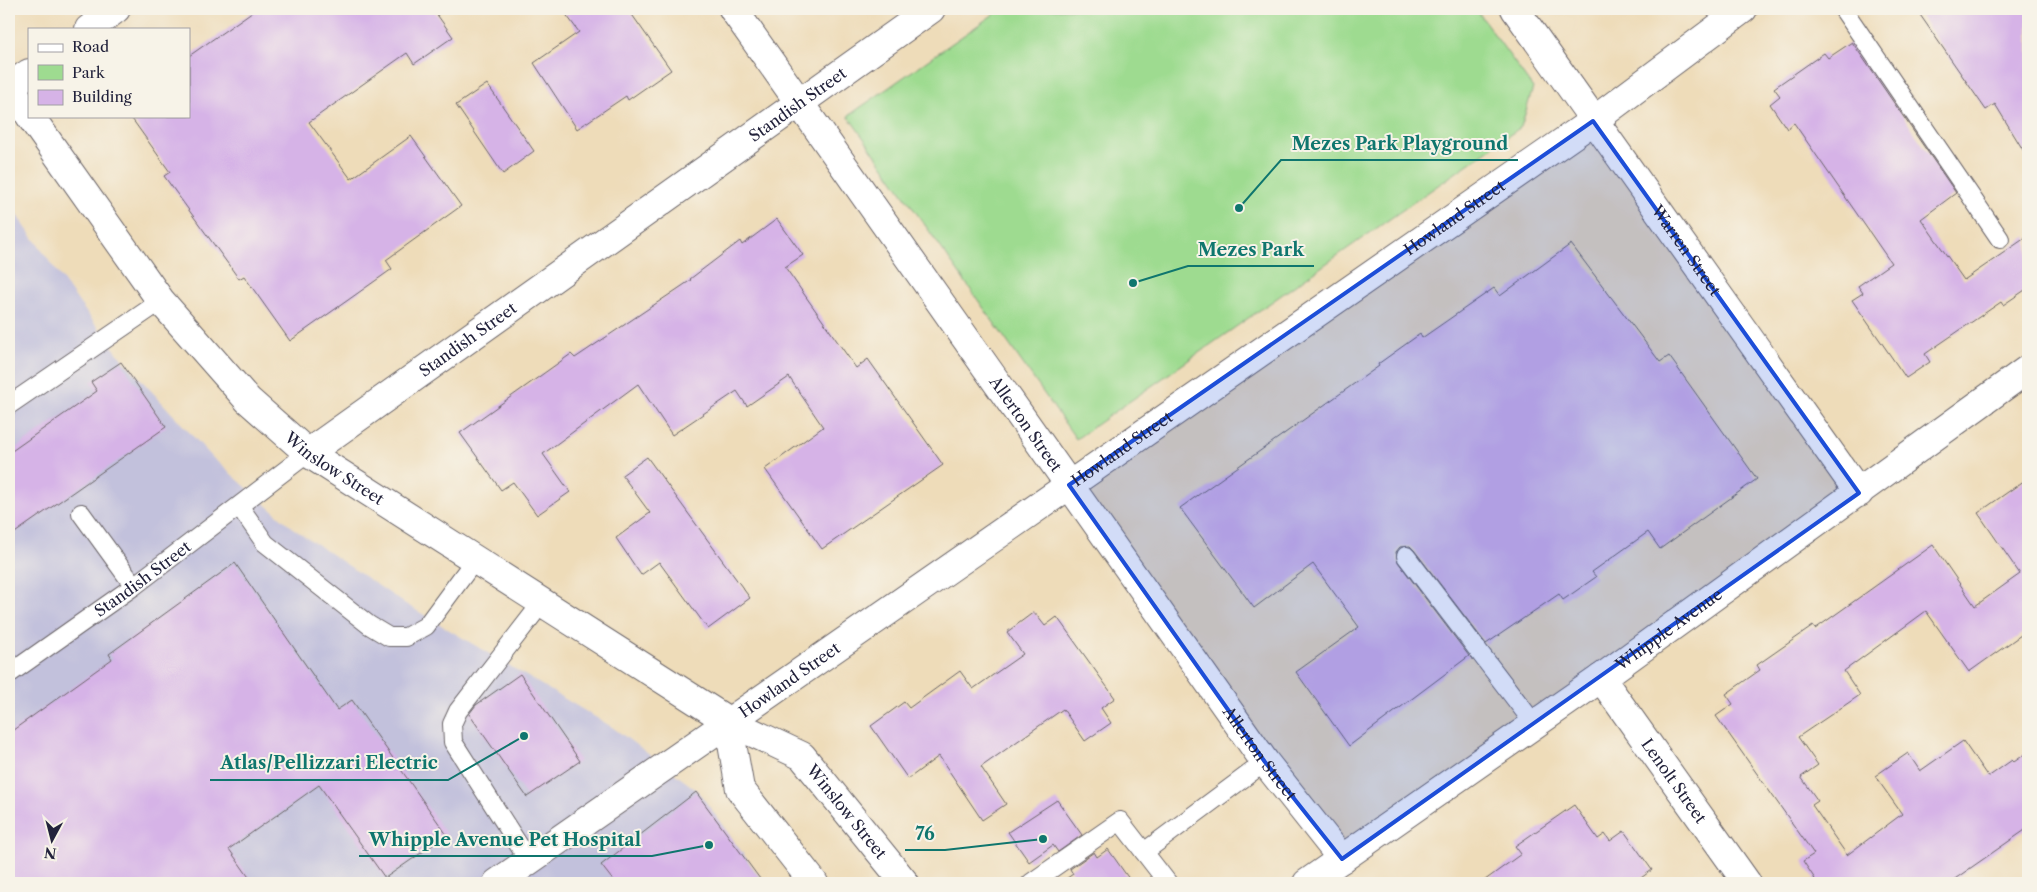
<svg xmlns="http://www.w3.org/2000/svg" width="2037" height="892" font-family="'Libre Caslon Text',serif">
	<rect width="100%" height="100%" fill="#f7f3e8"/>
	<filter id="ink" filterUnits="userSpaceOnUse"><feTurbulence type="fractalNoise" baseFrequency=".02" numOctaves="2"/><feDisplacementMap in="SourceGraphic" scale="10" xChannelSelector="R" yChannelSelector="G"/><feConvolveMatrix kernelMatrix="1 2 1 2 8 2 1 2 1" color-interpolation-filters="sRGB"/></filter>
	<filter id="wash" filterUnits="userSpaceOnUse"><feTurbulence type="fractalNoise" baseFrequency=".0096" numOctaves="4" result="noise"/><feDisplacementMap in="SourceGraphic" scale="20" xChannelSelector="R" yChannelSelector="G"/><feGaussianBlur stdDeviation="1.12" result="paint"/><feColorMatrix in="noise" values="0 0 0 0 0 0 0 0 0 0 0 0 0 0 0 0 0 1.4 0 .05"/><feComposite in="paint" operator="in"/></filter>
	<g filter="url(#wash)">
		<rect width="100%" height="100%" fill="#eedcb9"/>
		<path fill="#c2c1dc" d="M 9,204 L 80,304 L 122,359 L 213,458 L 294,529 L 404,603 L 612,727 L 698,791 L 764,883 L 9,883 Z"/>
		<path fill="#9edb90" stroke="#607e66" d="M 1001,9 L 1476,9 L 1533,88 L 1521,127 L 1076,439 L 848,116 Z"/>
		<g id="blocks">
			<g fill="#d6b3e7">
				<path d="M 256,9 L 433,9 L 453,37 L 414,64 L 407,53 L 309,122 L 351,179 L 411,136 L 461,206 L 386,260 L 392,269 L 290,341 L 244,276 L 239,279 L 164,176 L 170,172 L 130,116 L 189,116 L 189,56 Z"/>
				<path d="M 562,9 L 628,9 L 671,70 L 628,100 L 626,96 L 577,129 L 534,63 L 579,32 Z"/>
				<path d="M 1916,9 L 2028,9 L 2028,158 L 1995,104 L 1986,110 Z"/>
				<path d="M 1852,42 L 1956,193 L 1921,219 L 1964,280 L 2028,236 L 2028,288 L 2003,305 L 2001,302 L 1925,354 L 1930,362 L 1906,378 L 1852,300 L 1863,293 L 1858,286 L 1891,263 L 1794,123 L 1787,129 L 1770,104 L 1780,96 L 1774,88 L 1824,53 L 1828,58 Z"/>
				<path d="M 487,84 L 534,151 L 503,174 L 456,105 Z"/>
				<path d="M 777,219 L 803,255 L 785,267 L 856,368 L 868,359 L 943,465 L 822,549 L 765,469 L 823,427 L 789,377 L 747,406 L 737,391 L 672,435 L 638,384 L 543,454 L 570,492 L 537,515 L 513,482 L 501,490 L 460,433 L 571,354 L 575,358 L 691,280 L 690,279 L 740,241 L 742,245 Z"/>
				<path d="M 1571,244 L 1660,362 L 1669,356 L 1757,479 L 1660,549 L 1648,532 L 1592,572 L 1596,577 L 1563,600 L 1559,594 L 1486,644 L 1414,550 L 1410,546 L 1400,547 L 1396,552 L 1398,562 L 1469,656 L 1349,746 L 1296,672 L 1359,627 L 1313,564 L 1254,608 L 1180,508 L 1379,366 L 1378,364 L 1420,334 L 1422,338 L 1494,288 L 1500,296 Z"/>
				<path d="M 121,362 L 166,427 L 9,537 L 9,453 L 97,391 L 91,382 Z"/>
				<path d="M 647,457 L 750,598 L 708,629 L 659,562 L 641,575 L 616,538 L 650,513 L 622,475 Z"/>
				<path d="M 2028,478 L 2028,630 L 1969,672 L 1926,611 L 1844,671 L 1860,695 L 1798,737 L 1818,765 L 1801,777 L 1818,801 L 1812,805 L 1847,855 L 1902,814 L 1875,776 L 1908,753 L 1920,771 L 1963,741 L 1988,777 L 2012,760 L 2014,762 L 2028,752 L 2028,828 L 1949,883 L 1809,883 L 1815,879 L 1803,861 L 1814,854 L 1716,716 L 1733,704 L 1726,694 L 1760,670 L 1757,665 L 1813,626 L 1815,629 L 1933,545 L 1975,606 L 2020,574 L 1978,513 Z"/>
				<path d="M 235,563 L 337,710 L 352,700 L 447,835 L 385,878 L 319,785 L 229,849 L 253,883 L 9,883 L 9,733 L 112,659 L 109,654 Z"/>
				<path d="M 1034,612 L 1045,626 L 1057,617 L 1115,698 L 1101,708 L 1111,723 L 1085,741 L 1063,709 L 981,767 L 1006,804 L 982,820 L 939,756 L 908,779 L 871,726 L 904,702 L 909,708 L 960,671 L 973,689 L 1023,654 L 1007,632 Z"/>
				<path d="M 520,674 L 580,761 L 527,797 L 469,714 L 476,705 Z"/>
				<path d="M 696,792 L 763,883 L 615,883 L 601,865 Z"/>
				<path d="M 1057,800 L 1082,835 L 1058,852 L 1053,845 L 1029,862 L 1008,832 Z"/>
				<path d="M 1574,805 L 1598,839 L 1605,834 L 1610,841 L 1624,831 L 1652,870 L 1634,883 L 1481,883 L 1521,854 L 1515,846 Z"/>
				<path d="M 1108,849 L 1132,883 L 1060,883 L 1073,874 L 1070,869 L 1094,852 L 1097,857 Z"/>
			</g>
		</g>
	</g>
	<g filter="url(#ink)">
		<use href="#blocks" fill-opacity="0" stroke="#696367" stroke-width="1"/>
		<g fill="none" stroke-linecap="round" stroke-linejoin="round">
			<defs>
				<g id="lane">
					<path d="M 1843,9 L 2000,239"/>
					<path d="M 9,405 L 161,301"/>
					<path d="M 240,507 L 265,543 L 369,625 L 389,637 L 406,637 L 426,626 L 474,561"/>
					<path d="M 81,513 L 134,586"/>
					<path d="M 1406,556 L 1535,725"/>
					<path id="s1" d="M 9,674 L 134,586 L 308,453"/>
					<path d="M 1144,852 L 1168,883"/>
					<path d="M 529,861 L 453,742 L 452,724 L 458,711 L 541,604"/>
					<path d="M 1031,883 L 1120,821 L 1144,852 L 1265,762"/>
				</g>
				<g id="street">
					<path id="s2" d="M 733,9 L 1265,762 L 1342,859"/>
					<path id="s3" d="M 1515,9 L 1859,493"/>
					<path d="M 89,29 L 116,9"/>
					<path d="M 9,87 L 29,73"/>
					<path id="s4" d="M 308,453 L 931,9"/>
					<path id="s5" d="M 1601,678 L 1747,883"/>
					<path id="s6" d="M 497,883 L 1593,121 L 1743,9"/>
				</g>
				<g id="secondary">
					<path d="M 9,86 L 29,114"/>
					<path id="s7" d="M 30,116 L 161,301 L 248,400 L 308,453 L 728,721 L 802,756 L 905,883"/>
					<path d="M 728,721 L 740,789 L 814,883"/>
					<path id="s8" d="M 1307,883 L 1601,678 L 2028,369"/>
				</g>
			</defs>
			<use href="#lane" stroke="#696367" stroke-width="20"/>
			<use href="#street" stroke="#696367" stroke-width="30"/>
			<use href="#secondary" stroke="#696367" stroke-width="30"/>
			<use href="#lane" stroke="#fff" stroke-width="18"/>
			<use href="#street" stroke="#fff" stroke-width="28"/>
			<use href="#secondary" stroke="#fff" stroke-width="28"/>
		</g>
	</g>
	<path fill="#1d4ed8" fill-opacity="0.2" stroke="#1d4ed8" stroke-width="4" stroke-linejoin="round" d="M 1593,121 L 1859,493 L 1342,859 L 1265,762 L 1069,485 Z"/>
	<g text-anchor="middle" stroke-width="4" stroke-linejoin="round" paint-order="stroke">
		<g font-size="16" fill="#22223b" stroke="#f7f3e8">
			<text dy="6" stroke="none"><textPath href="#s4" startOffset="601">Standish Street</textPath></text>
			<text dy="6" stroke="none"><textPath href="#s6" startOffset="1166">Howland Street</textPath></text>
			<text dy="6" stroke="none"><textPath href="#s3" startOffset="296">Warren Street</textPath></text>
			<text dy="6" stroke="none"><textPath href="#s4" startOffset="196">Standish Street</textPath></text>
			<text dy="6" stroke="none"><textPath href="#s2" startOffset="508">Allerton Street</textPath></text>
			<text dy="6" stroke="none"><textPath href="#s6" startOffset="761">Howland Street</textPath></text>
			<text dy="6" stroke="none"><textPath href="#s7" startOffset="469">Winslow Street</textPath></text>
			<text dy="6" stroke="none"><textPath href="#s1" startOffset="164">Standish Street</textPath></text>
			<text dy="6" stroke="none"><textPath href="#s8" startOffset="442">Whipple Avenue</textPath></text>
			<text dy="6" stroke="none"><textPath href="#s6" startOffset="356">Howland Street</textPath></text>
			<text dy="6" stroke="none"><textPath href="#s2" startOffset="912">Allerton Street</textPath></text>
			<text dy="6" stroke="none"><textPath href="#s5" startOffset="126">Lenolt Street</textPath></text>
			<text dy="6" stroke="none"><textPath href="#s7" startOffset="1090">Winslow Street</textPath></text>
		</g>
	</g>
	<path fill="none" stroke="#0f766e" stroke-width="2" d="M1239 208L1281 160H1518M1133 283L1188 266H1314M524 736L448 780H210M1043 839L945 850H905M709 845L652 856H359"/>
	<g fill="#0f766e" stroke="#f7f3e8" stroke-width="2">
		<circle cx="1239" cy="208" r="5"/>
		<circle cx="1133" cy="283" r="5"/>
		<circle cx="524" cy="736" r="5"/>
		<circle cx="1043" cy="839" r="5"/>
		<circle cx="709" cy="845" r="5"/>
	</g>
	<g font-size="18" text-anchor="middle" font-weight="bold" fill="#0f766e" stroke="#f7f3e8" stroke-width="4" stroke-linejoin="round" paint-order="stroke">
		<text x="1400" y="150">Mezes Park Playground</text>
		<text x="1251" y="256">Mezes Park</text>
		<text x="329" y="769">Atlas/Pellizzari Electric</text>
		<text x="925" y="840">76</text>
		<text x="505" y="846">Whipple Avenue Pet Hospital</text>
	</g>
	<rect width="2037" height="892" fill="none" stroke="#f7f3e8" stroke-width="30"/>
	<rect x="28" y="28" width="162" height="90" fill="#f7f3e8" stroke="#a29fa3"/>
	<rect x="38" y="44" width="25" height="8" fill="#ffffff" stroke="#a29fa3"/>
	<text x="72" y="52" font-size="15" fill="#22223b">Road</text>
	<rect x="38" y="65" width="25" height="15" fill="#9edb90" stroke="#a29fa3"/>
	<text x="72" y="78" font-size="15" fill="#22223b">Park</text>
	<rect x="38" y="90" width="25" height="15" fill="#d6b3e7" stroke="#a29fa3"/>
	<text x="72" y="102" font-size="15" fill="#22223b">Building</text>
	<g transform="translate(52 840) rotate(187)" stroke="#f7f3e8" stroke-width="4" paint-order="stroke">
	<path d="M0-4L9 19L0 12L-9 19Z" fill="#22223b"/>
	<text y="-8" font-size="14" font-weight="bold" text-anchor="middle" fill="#22223b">N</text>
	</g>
</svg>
